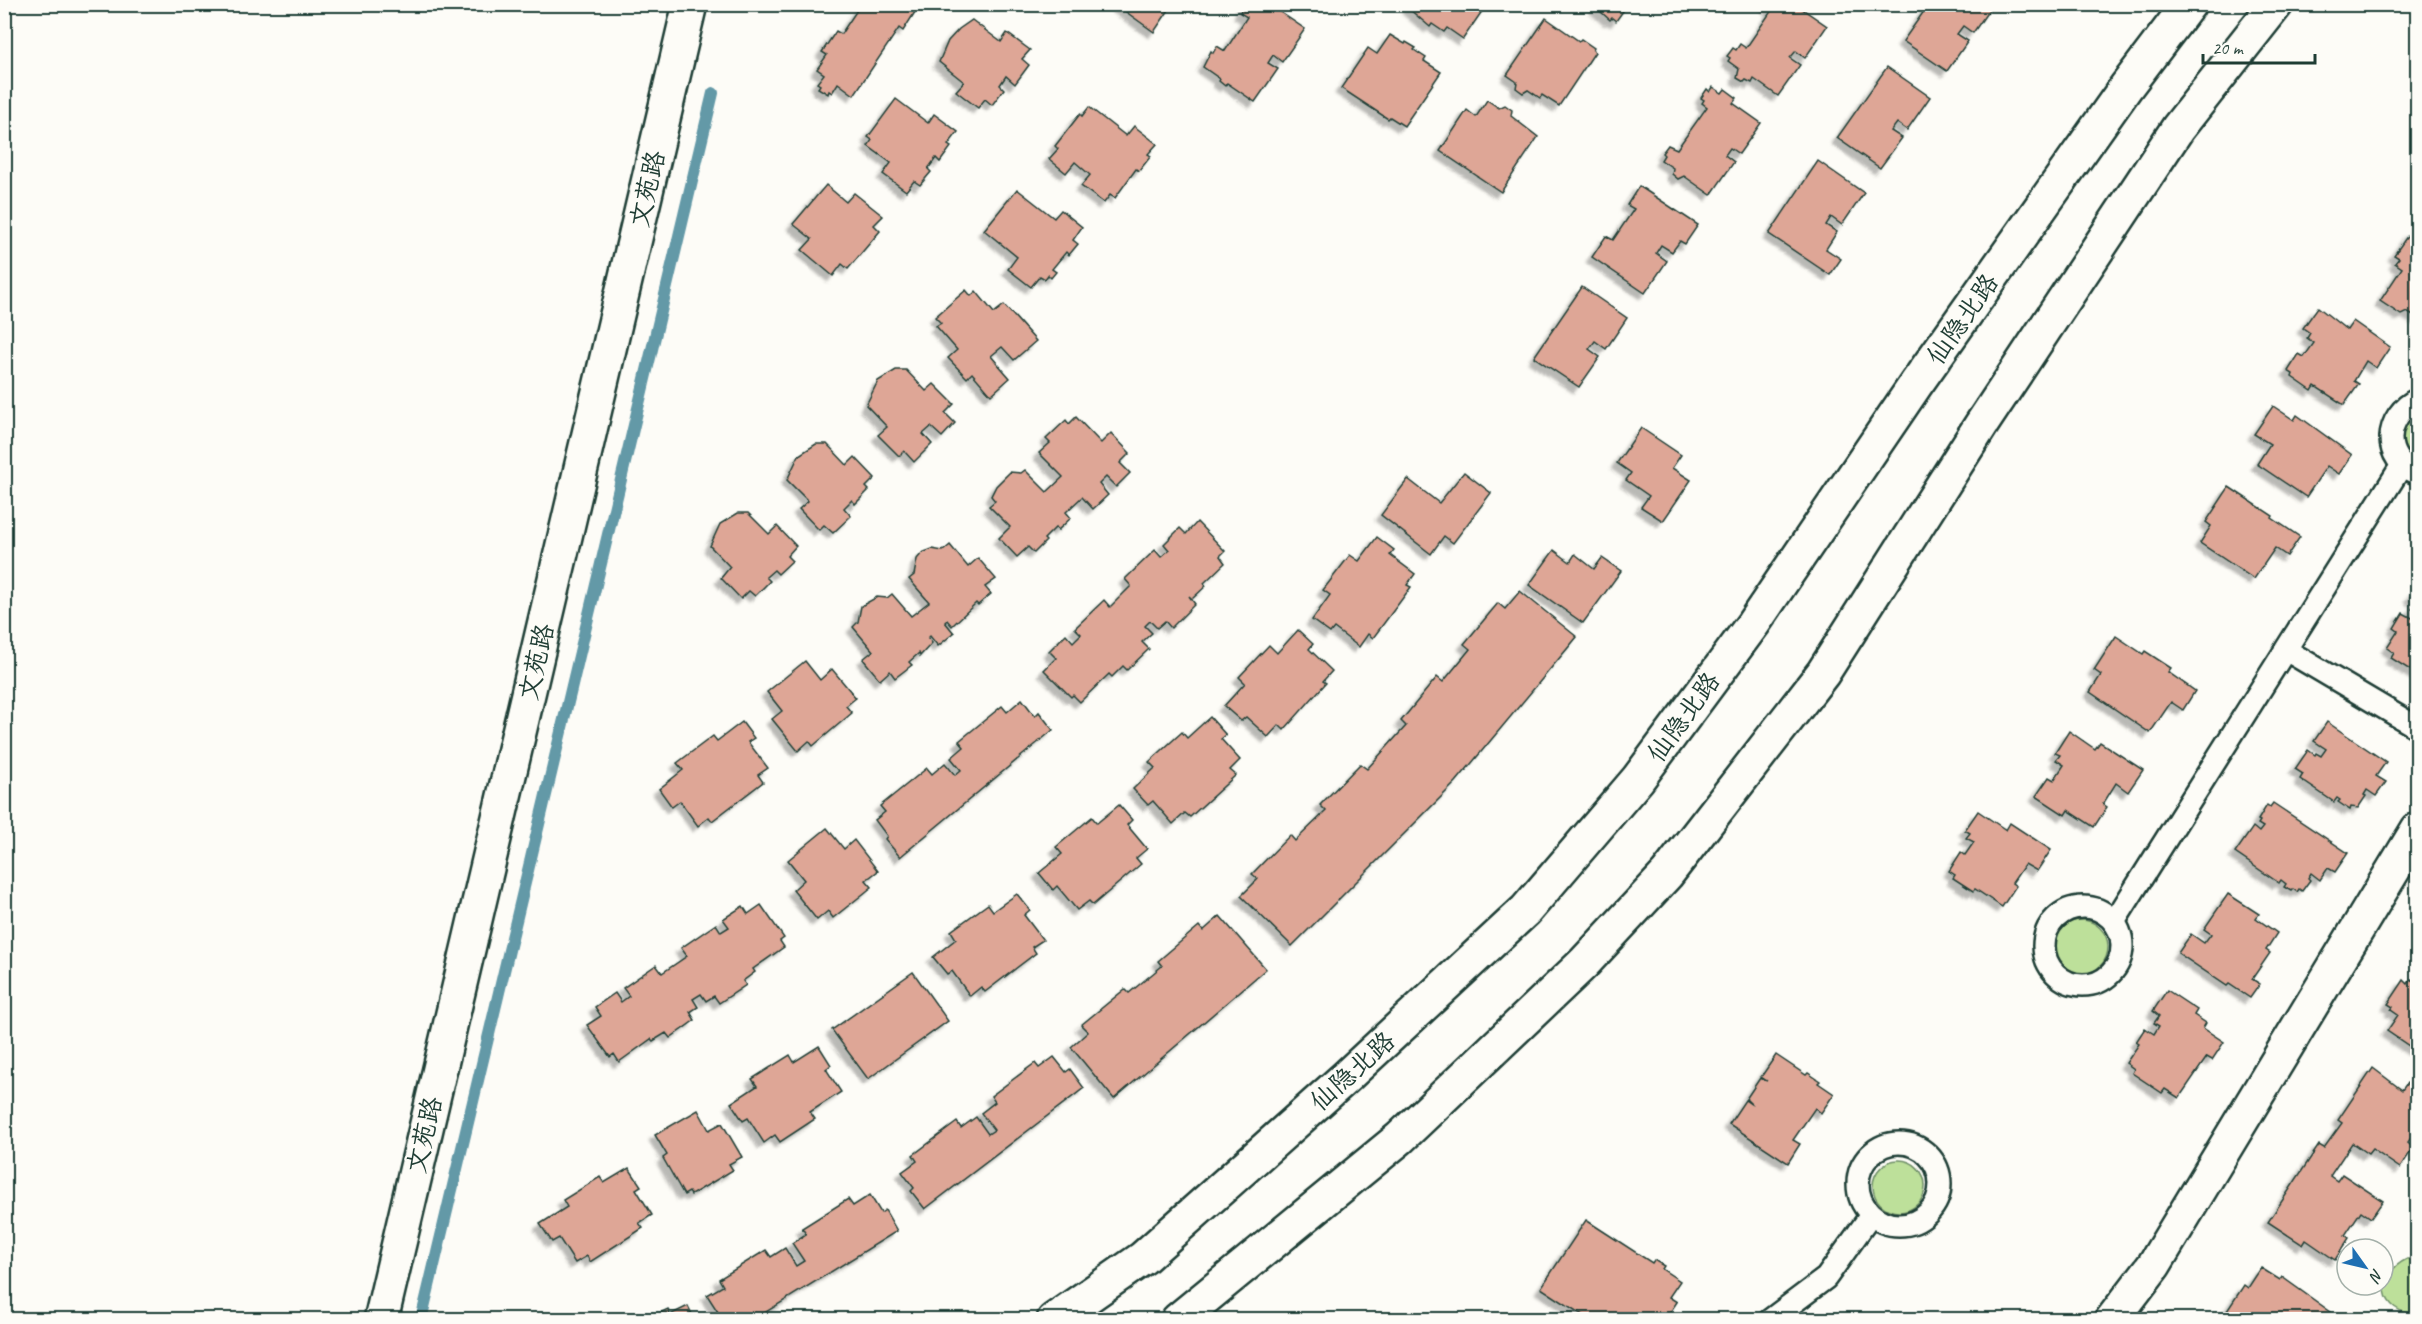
<svg xmlns="http://www.w3.org/2000/svg" width="2422" height="1324" font-family="Caveat,'LXGW WenKai TC',sans-serif">
	<defs>
		<filter id="shadow"><feDropShadow dx="-5.5" dy="5.5" stdDeviation="1.5" flood-color="#0004"/></filter>
	</defs>
	<rect width="100%" height="100%" fill="#fdfcf7"/>
	<filter id="ink" filterUnits="userSpaceOnUse"><feTurbulence type="fractalNoise" baseFrequency=".0167" numOctaves="2"/><feDisplacementMap in="SourceGraphic" scale="12" xChannelSelector="R" yChannelSelector="G"/><feConvolveMatrix kernelMatrix="1 2 1 2 8 2 1 2 1" color-interpolation-filters="sRGB"/></filter>
	<g filter="url(#ink)">
		<g fill="#bde09a" stroke="#6e8e67" stroke-width="1.5">
			<path d="M 2417,412 L 2417,460 C 2398,451 2397,422 2417,412 Z"/>
			<circle cx="2081" cy="947" r="27"/>
			<circle cx="1899" cy="1186" r="26"/>
			<path d="M 2407,1259 L 2417,1259 L 2417,1314 C 2379,1313 2374,1275 2407,1259 Z"/>
		</g>
		<g fill="none" stroke-linecap="round" stroke-linejoin="round">
			<path stroke="#6499a7" stroke-width="12" d="M 421,1320 L 713,93"/>
		</g>
		<g fill="#dea696" stroke="#1f3d34" stroke-width="1.5" filter="url(#shadow)">
			<path d="M 861,4 L 915,4 L 913,7 L 917,9 L 903,31 L 899,28 L 854,95 L 838,83 L 832,93 L 829,91 L 828,94 L 818,88 L 820,85 L 817,83 L 824,74 L 817,69 L 827,55 L 822,52 L 836,31 L 841,34 Z"/>
			<path d="M 1115,4 L 1173,4 L 1154,32 Z"/>
			<path d="M 1243,4 L 1279,4 L 1277,10 L 1305,29 L 1282,62 L 1273,55 L 1268,63 L 1278,69 L 1255,102 L 1227,83 L 1225,86 L 1219,81 L 1220,79 L 1203,67 L 1211,51 L 1213,53 L 1217,46 L 1225,51 L 1247,17 L 1240,13 Z"/>
			<path d="M 1410,4 L 1487,4 L 1463,39 L 1447,28 L 1444,32 L 1432,24 L 1430,27 L 1408,8 Z"/>
			<path d="M 1592,4 L 1628,4 L 1616,21 L 1612,18 L 1610,20 Z"/>
			<path d="M 1768,4 L 1803,4 L 1801,8 L 1827,26 L 1805,58 L 1796,51 L 1790,58 L 1800,65 L 1778,96 L 1754,79 L 1752,83 L 1746,80 L 1744,82 L 1737,78 L 1739,69 L 1728,61 L 1730,58 L 1727,56 L 1733,48 L 1736,50 L 1740,44 L 1746,48 L 1772,10 L 1767,6 Z"/>
			<path d="M 1929,4 L 1993,4 L 1973,33 L 1963,26 L 1957,34 L 1968,41 L 1947,71 L 1903,41 Z"/>
			<path d="M 1546,18 L 1579,41 L 1581,39 L 1594,48 L 1593,50 L 1595,52 L 1559,106 L 1542,95 L 1540,98 L 1528,90 L 1523,93 L 1516,88 L 1517,82 L 1507,75 Z"/>
			<path d="M 972,20 L 1001,42 L 1007,33 L 1030,50 L 1022,59 L 1029,65 L 1015,84 L 1006,76 L 1000,85 L 1004,89 L 992,105 L 985,99 L 978,108 L 956,91 L 964,82 L 939,62 L 948,41 L 959,29 Z"/>
			<path d="M 1390,35 L 1405,44 L 1406,42 L 1416,48 L 1414,50 L 1426,58 L 1424,61 L 1441,72 L 1404,126 L 1390,117 L 1388,119 L 1341,88 L 1368,48 L 1377,54 Z"/>
			<path d="M 1887,67 L 1930,97 L 1907,130 L 1897,123 L 1891,131 L 1902,138 L 1880,168 L 1837,138 Z"/>
			<path d="M 1713,87 L 1722,93 L 1725,89 L 1737,98 L 1733,103 L 1761,123 L 1739,154 L 1730,148 L 1725,155 L 1734,162 L 1711,195 L 1684,176 L 1678,179 L 1672,174 L 1673,168 L 1661,160 L 1664,155 L 1662,153 L 1668,145 L 1677,149 L 1707,107 L 1702,103 L 1704,100 L 1701,98 L 1707,89 L 1710,92 Z"/>
			<path d="M 896,99 L 928,123 L 934,114 L 958,132 L 948,145 L 951,147 L 940,162 L 936,158 L 928,169 L 931,172 L 920,185 L 914,181 L 906,191 L 883,174 L 891,163 L 868,146 L 872,140 L 868,137 Z"/>
			<path d="M 1487,100 L 1499,108 L 1505,105 L 1512,110 L 1511,116 L 1538,137 L 1501,192 L 1440,151 L 1467,110 L 1476,117 Z"/>
			<path d="M 1089,107 L 1126,136 L 1134,126 L 1157,144 L 1148,154 L 1151,156 L 1139,171 L 1136,169 L 1115,198 L 1110,195 L 1104,203 L 1081,186 L 1090,175 L 1075,162 L 1066,173 L 1049,159 L 1058,149 L 1055,146 L 1080,114 L 1082,116 Z"/>
			<path d="M 1818,161 L 1864,193 L 1842,225 L 1831,217 L 1826,225 L 1837,232 L 1826,249 L 1841,259 L 1830,275 L 1769,234 Z"/>
			<path d="M 826,185 L 846,202 L 854,193 L 883,216 L 874,225 L 880,231 L 848,269 L 842,264 L 833,276 L 802,250 L 812,239 L 793,224 Z"/>
			<path d="M 1639,186 L 1698,225 L 1685,244 L 1680,241 L 1672,252 L 1661,245 L 1656,253 L 1667,261 L 1645,293 L 1592,257 L 1606,236 L 1613,240 L 1634,209 L 1627,205 Z"/>
			<path d="M 1017,189 L 1054,218 L 1061,210 L 1082,227 L 1073,240 L 1078,244 L 1069,255 L 1066,252 L 1052,269 L 1056,272 L 1051,278 L 1048,275 L 1045,279 L 1040,276 L 1031,287 L 1008,269 L 1017,257 L 984,230 Z"/>
			<path d="M 2410,232 L 2418,237 L 2418,319 L 2407,312 L 2401,315 L 2380,301 L 2402,268 L 2395,263 L 2399,258 L 2394,255 Z"/>
			<path d="M 1582,287 L 1627,318 L 1606,349 L 1595,341 L 1589,349 L 1600,357 L 1579,387 L 1534,357 Z"/>
			<path d="M 966,290 L 971,296 L 976,291 L 994,313 L 1004,305 L 1036,341 L 1014,360 L 1002,347 L 991,356 L 1010,378 L 991,395 L 972,373 L 967,378 L 948,358 L 957,350 L 936,326 L 941,323 L 935,317 Z"/>
			<path d="M 2318,307 L 2347,330 L 2353,321 L 2390,347 L 2376,368 L 2366,361 L 2354,381 L 2359,384 L 2344,405 L 2315,386 L 2312,391 L 2292,377 L 2293,374 L 2288,371 L 2299,354 L 2304,357 L 2314,343 L 2307,338 L 2310,333 L 2303,328 Z"/>
			<path d="M 896,370 L 906,370 L 926,391 L 934,384 L 954,404 L 945,413 L 955,423 L 942,437 L 931,427 L 923,434 L 932,444 L 914,462 L 904,451 L 899,456 L 878,435 L 887,427 L 866,405 L 878,381 Z"/>
			<path d="M 2273,406 L 2294,420 L 2297,415 L 2352,455 L 2339,474 L 2327,466 L 2306,497 L 2257,464 L 2270,444 L 2254,434 Z"/>
			<path d="M 1076,417 L 1101,443 L 1111,433 L 1130,453 L 1120,463 L 1130,473 L 1116,487 L 1106,477 L 1099,484 L 1108,495 L 1093,509 L 1082,497 L 1066,512 L 1071,518 L 1058,530 L 1056,527 L 1044,539 L 1046,541 L 1034,553 L 1028,547 L 1017,557 L 999,538 L 1010,527 L 989,506 L 995,501 L 991,496 L 996,486 L 1010,472 L 1021,473 L 1025,470 L 1047,492 L 1063,477 L 1039,453 L 1050,443 L 1046,439 L 1066,420 L 1069,424 Z"/>
			<path d="M 1641,428 L 1681,455 L 1672,468 L 1691,480 L 1663,521 L 1641,507 L 1649,496 L 1626,480 L 1631,473 L 1617,463 Z"/>
			<path d="M 816,444 L 827,444 L 847,465 L 855,457 L 875,478 L 866,487 L 869,490 L 855,504 L 852,500 L 844,508 L 851,516 L 833,533 L 824,525 L 819,530 L 799,509 L 808,501 L 787,480 L 799,455 Z"/>
			<path d="M 1464,472 L 1491,493 L 1453,543 L 1444,536 L 1431,554 L 1381,515 L 1408,479 L 1439,503 Z"/>
			<path d="M 2229,487 L 2273,516 L 2272,518 L 2300,537 L 2287,556 L 2275,548 L 2254,579 L 2200,543 L 2211,526 L 2206,522 Z"/>
			<path d="M 738,513 L 748,513 L 769,534 L 777,526 L 796,546 L 787,556 L 792,561 L 778,574 L 774,570 L 766,577 L 770,581 L 755,596 L 749,591 L 741,599 L 721,578 L 730,567 L 710,546 L 720,524 Z"/>
			<path d="M 1197,522 L 1225,551 L 1220,556 L 1225,563 L 1204,583 L 1206,586 L 1192,599 L 1189,596 L 1195,604 L 1171,628 L 1165,621 L 1157,628 L 1150,621 L 1145,626 L 1152,633 L 1142,642 L 1149,649 L 1127,670 L 1123,666 L 1112,677 L 1109,674 L 1080,702 L 1073,695 L 1071,697 L 1044,670 L 1056,658 L 1049,651 L 1066,634 L 1073,642 L 1081,634 L 1075,628 L 1104,600 L 1110,607 L 1131,586 L 1125,579 L 1155,550 L 1161,557 L 1169,550 L 1164,544 L 1180,528 L 1186,534 Z"/>
			<path d="M 1377,537 L 1394,550 L 1390,555 L 1415,574 L 1407,585 L 1411,587 L 1373,638 L 1368,634 L 1359,647 L 1334,628 L 1330,633 L 1312,620 L 1330,595 L 1323,590 L 1350,555 L 1359,561 Z"/>
			<path d="M 950,545 L 968,567 L 978,558 L 996,579 L 985,587 L 991,594 L 978,605 L 976,603 L 952,626 L 947,620 L 945,622 L 954,633 L 938,646 L 930,636 L 928,638 L 932,643 L 920,656 L 919,653 L 909,662 L 912,665 L 895,678 L 890,671 L 880,680 L 863,659 L 873,651 L 853,627 L 858,622 L 861,606 L 877,597 L 887,598 L 892,594 L 911,616 L 929,602 L 909,579 L 914,575 L 917,559 L 922,553 L 932,549 L 943,551 Z"/>
			<path d="M 1554,550 L 1570,562 L 1575,554 L 1594,569 L 1602,558 L 1621,571 L 1583,623 L 1529,585 Z"/>
			<path d="M 2418,586 L 2418,613 L 2412,609 L 2417,602 L 2410,597 Z"/>
			<path d="M 1520,591 L 1577,637 L 1456,782 L 1292,946 L 1241,896 L 1258,879 L 1252,874 L 1290,835 L 1295,841 L 1326,811 L 1320,805 L 1360,764 L 1367,769 L 1406,726 L 1401,721 L 1437,677 L 1443,682 L 1470,649 L 1464,644 L 1498,603 L 1505,609 Z"/>
			<path d="M 2403,613 L 2414,619 L 2418,613 L 2418,675 L 2391,658 L 2394,653 L 2387,648 L 2398,631 L 2394,628 Z"/>
			<path d="M 1298,630 L 1313,644 L 1309,649 L 1332,671 L 1323,681 L 1326,683 L 1284,730 L 1279,725 L 1268,737 L 1246,717 L 1241,721 L 1224,706 L 1245,683 L 1239,677 L 1269,645 L 1277,653 Z"/>
			<path d="M 2116,636 L 2143,654 L 2145,651 L 2171,668 L 2168,672 L 2195,691 L 2183,710 L 2171,702 L 2150,733 L 2090,692 L 2101,675 L 2094,670 Z"/>
			<path d="M 805,661 L 820,680 L 832,669 L 856,698 L 846,706 L 852,713 L 813,746 L 809,741 L 798,751 L 772,719 L 782,711 L 767,692 Z"/>
			<path d="M 1022,699 L 1035,716 L 1039,712 L 1053,730 L 900,857 L 885,839 L 887,836 L 875,820 L 885,812 L 880,806 L 927,768 L 932,774 L 945,763 L 955,775 L 961,770 L 951,758 L 964,747 L 959,741 L 1002,706 L 1007,712 Z"/>
			<path d="M 1210,717 L 1226,735 L 1221,739 L 1240,760 L 1230,770 L 1236,775 L 1190,817 L 1185,813 L 1173,824 L 1153,801 L 1148,805 L 1133,789 L 1155,768 L 1149,762 L 1182,732 L 1187,738 Z"/>
			<path d="M 742,722 L 754,738 L 748,742 L 768,768 L 758,775 L 763,782 L 712,821 L 709,817 L 698,826 L 680,801 L 672,807 L 659,789 L 683,770 L 677,763 L 713,736 L 717,741 Z"/>
			<path d="M 2327,722 L 2386,762 L 2376,776 L 2386,782 L 2376,796 L 2367,790 L 2364,795 L 2366,796 L 2358,808 L 2351,807 L 2350,810 L 2338,802 L 2340,800 L 2337,798 L 2334,802 L 2300,779 L 2303,774 L 2295,769 L 2308,750 L 2315,755 L 2316,753 L 2321,756 L 2326,749 L 2314,741 Z"/>
			<path d="M 2069,731 L 2095,749 L 2100,742 L 2143,770 L 2128,792 L 2116,783 L 2103,804 L 2107,807 L 2094,827 L 2068,810 L 2065,815 L 2036,796 L 2049,777 L 2054,780 L 2064,765 L 2056,760 L 2060,755 L 2055,753 Z"/>
			<path d="M 2273,803 L 2348,853 L 2335,872 L 2328,868 L 2320,880 L 2311,873 L 2308,878 L 2310,880 L 2302,891 L 2299,889 L 2297,892 L 2293,889 L 2291,891 L 2284,887 L 2286,884 L 2281,880 L 2279,883 L 2235,853 L 2253,827 L 2259,832 L 2263,827 L 2258,824 L 2260,821 L 2258,820 L 2267,805 L 2270,807 Z"/>
			<path d="M 1119,805 L 1132,820 L 1127,825 L 1147,849 L 1136,858 L 1141,864 L 1093,905 L 1089,901 L 1077,910 L 1057,886 L 1053,890 L 1039,873 L 1062,854 L 1056,847 L 1092,817 L 1097,823 Z"/>
			<path d="M 1978,811 L 2006,830 L 2010,823 L 2051,850 L 2037,871 L 2025,864 L 2012,883 L 2016,886 L 2002,907 L 1975,889 L 1973,891 L 1953,878 L 1955,875 L 1949,871 L 1961,852 L 1965,855 L 1974,842 L 1966,838 L 1970,833 L 1965,830 Z"/>
			<path d="M 827,828 L 844,849 L 854,840 L 878,871 L 866,880 L 872,887 L 833,918 L 828,911 L 817,920 L 793,890 L 804,880 L 788,860 Z"/>
			<path d="M 1017,894 L 1030,910 L 1024,915 L 1043,940 L 1032,947 L 1036,953 L 985,992 L 981,987 L 970,996 L 952,971 L 947,974 L 933,957 L 956,939 L 951,931 L 988,904 L 993,911 Z"/>
			<path d="M 2228,894 L 2259,914 L 2256,918 L 2277,933 L 2266,950 L 2270,953 L 2252,979 L 2260,984 L 2250,998 L 2229,984 L 2227,986 L 2178,953 L 2191,934 L 2204,943 L 2211,934 L 2204,929 Z"/>
			<path d="M 761,905 L 784,938 L 780,941 L 784,947 L 753,969 L 755,972 L 743,981 L 746,985 L 719,1003 L 714,996 L 706,1001 L 701,994 L 693,999 L 698,1007 L 690,1012 L 695,1020 L 670,1038 L 666,1033 L 653,1041 L 651,1039 L 619,1062 L 614,1054 L 610,1057 L 587,1025 L 601,1016 L 595,1007 L 615,993 L 621,1002 L 629,996 L 623,988 L 656,965 L 662,973 L 687,956 L 681,948 L 716,924 L 721,932 L 729,927 L 723,919 L 743,906 L 748,914 Z"/>
			<path d="M 1220,916 L 1266,969 L 1114,1099 L 1071,1047 L 1088,1032 L 1081,1025 L 1125,989 L 1129,993 L 1162,966 L 1158,961 L 1199,926 L 1203,931 Z"/>
			<path d="M 913,972 L 948,1021 L 868,1079 L 832,1030 Z"/>
			<path d="M 2411,979 L 2418,983 L 2418,1052 L 2387,1031 L 2398,1015 L 2391,1010 L 2393,1007 L 2388,1004 L 2404,980 L 2408,984 Z"/>
			<path d="M 2167,990 L 2197,1010 L 2194,1015 L 2206,1023 L 2203,1028 L 2224,1042 L 2212,1060 L 2207,1057 L 2179,1098 L 2165,1089 L 2162,1093 L 2132,1073 L 2134,1069 L 2126,1063 L 2139,1044 L 2136,1042 L 2145,1028 L 2154,1034 L 2159,1026 L 2154,1023 L 2159,1016 L 2153,1011 Z"/>
			<path d="M 819,1046 L 831,1065 L 826,1069 L 841,1092 L 810,1112 L 815,1119 L 780,1142 L 775,1135 L 764,1143 L 748,1118 L 743,1121 L 731,1103 L 757,1086 L 752,1079 L 790,1055 L 794,1062 Z"/>
			<path d="M 1776,1055 L 1806,1075 L 1808,1073 L 1820,1081 L 1818,1083 L 1834,1094 L 1821,1113 L 1815,1108 L 1793,1140 L 1800,1144 L 1788,1163 L 1729,1124 L 1745,1100 L 1752,1105 L 1746,1099 L 1760,1078 L 1767,1081 L 1761,1077 Z"/>
			<path d="M 1054,1057 L 1066,1072 L 1070,1069 L 1084,1088 L 925,1209 L 911,1191 L 914,1188 L 902,1172 L 917,1161 L 913,1155 L 957,1122 L 961,1128 L 976,1117 L 988,1134 L 994,1130 L 981,1113 L 995,1102 L 991,1096 L 1035,1063 L 1039,1068 Z"/>
			<path d="M 2373,1068 L 2402,1090 L 2407,1083 L 2418,1090 L 2418,1128 L 2408,1142 L 2414,1147 L 2400,1168 L 2372,1149 L 2368,1154 L 2352,1143 L 2330,1176 L 2337,1181 L 2342,1174 L 2383,1201 L 2371,1218 L 2361,1211 L 2345,1235 L 2349,1238 L 2335,1260 L 2306,1240 L 2303,1245 L 2268,1222 L 2319,1145 L 2324,1148 L 2342,1123 L 2338,1120 Z"/>
			<path d="M 698,1110 L 709,1130 L 722,1123 L 742,1157 L 729,1164 L 733,1170 L 691,1195 L 689,1192 L 684,1195 L 663,1158 L 667,1155 L 655,1135 Z"/>
			<path d="M 629,1168 L 641,1186 L 636,1189 L 652,1215 L 639,1223 L 643,1228 L 590,1262 L 587,1256 L 575,1263 L 559,1238 L 552,1242 L 540,1224 L 567,1207 L 563,1200 L 600,1177 L 604,1183 Z"/>
			<path d="M 870,1195 L 881,1213 L 885,1210 L 897,1231 L 753,1320 L 717,1320 L 714,1315 L 718,1312 L 707,1295 L 723,1286 L 719,1279 L 766,1250 L 771,1257 L 785,1248 L 796,1266 L 804,1261 L 792,1243 L 806,1234 L 802,1228 L 848,1199 L 853,1206 Z"/>
			<path d="M 1586,1220 L 1652,1263 L 1654,1260 L 1664,1266 L 1662,1269 L 1680,1281 L 1669,1297 L 1677,1302 L 1665,1320 L 1590,1320 L 1541,1288 Z"/>
			<path d="M 2261,1268 L 2280,1280 L 2282,1277 L 2342,1320 L 2230,1320 L 2231,1318 L 2225,1314 L 2244,1285 L 2248,1288 Z"/>
			<path d="M 688,1306 L 695,1320 L 645,1320 L 668,1309 L 670,1315 Z"/>
		</g>
		<g fill="none" stroke-linecap="round" stroke-linejoin="round">
			<defs>
				<g id="service">
					<path d="M 2418,399 C 2384,415 2380,460 2418,474"/>
					<path d="M 2286,650 L 2418,728"/>
					<circle cx="2083" cy="946" r="39"/>
					<path d="M 2114,922 L 2402,465"/>
					<circle cx="1899" cy="1184" r="41"/>
					<path d="M 1770,1320 L 1826,1278 L 1871,1215"/>
				</g>
				<g id="minor">
					<path d="M 381,1320 L 690,4"/>
					<path d="M 2112,1320 L 2154,1265 L 2418,829"/>
				</g>
				<g id="primary">
					<path d="M 1054,1320 L 1143,1258 L 1345,1078 L 1526,910 L 1638,779 L 1753,624 L 1916,384 L 2126,87 L 2189,4"/>
					<path d="M 1178,1320 L 1400,1138 L 1584,963 L 1667,874 L 1823,673 L 1981,425 L 2178,128 L 2276,4"/>
				</g>
			</defs>
			<use href="#service" stroke="#1f3d34" stroke-width="26"/>
			<use href="#minor" stroke="#1f3d34" stroke-width="38"/>
			<use href="#primary" stroke="#1f3d34" stroke-width="38"/>
			<use href="#service" stroke="#fdfcf7" stroke-width="21"/>
			<use href="#minor" stroke="#fdfcf7" stroke-width="33"/>
			<use href="#primary" stroke="#fdfcf7" stroke-width="33"/>
		</g>
	</g>
	<g text-anchor="middle" stroke-width="4.5" stroke-linejoin="round" paint-order="stroke">
		<g font-size="26" fill="#1f3d34" stroke="#fdfcf7">
			<text transform="translate(647 189) rotate(-77)" y="9">文苑路</text>
			<text transform="translate(1962 319) rotate(-55)" y="9">仙隐北路</text>
			<text transform="translate(536 662) rotate(-77)" y="9">文苑路</text>
			<text transform="translate(1683 717) rotate(-54)" y="9">仙隐北路</text>
			<text transform="translate(1352 1071) rotate(-42)" y="9">仙隐北路</text>
			<text transform="translate(424 1135) rotate(-77)" y="9">文苑路</text>
		</g>
	</g>
	<rect width="2422" height="1324" fill="none" stroke="#fdfcf7" stroke-width="24"/>
	<rect x="12" y="12" width="2398" height="1300" fill="none" stroke="#1f3d34" stroke-width="2" filter="url(#ink)"/>
	<g transform="translate(2365 1267) rotate(124)"><circle r="28" fill="#fdfcf7" stroke="#a4b0a9" stroke-width="1.5"/>
	<path d="M0-4.5L10 22L0 15L-10 22Z" fill="#1f6fb2"/>
	<text y="-9" font-size="16" font-weight="bold" text-anchor="middle" fill="#1f3d34">N</text>
	</g>
	<path d="M2203 54v9h112v-9" fill="none" stroke="#1f3d34" stroke-width="3"/>
	<text x="2212" y="54" font-size="18" fill="#1f3d34" stroke="#fdfcf7" stroke-width="4.5" paint-order="stroke">20 m</text>
</svg>
